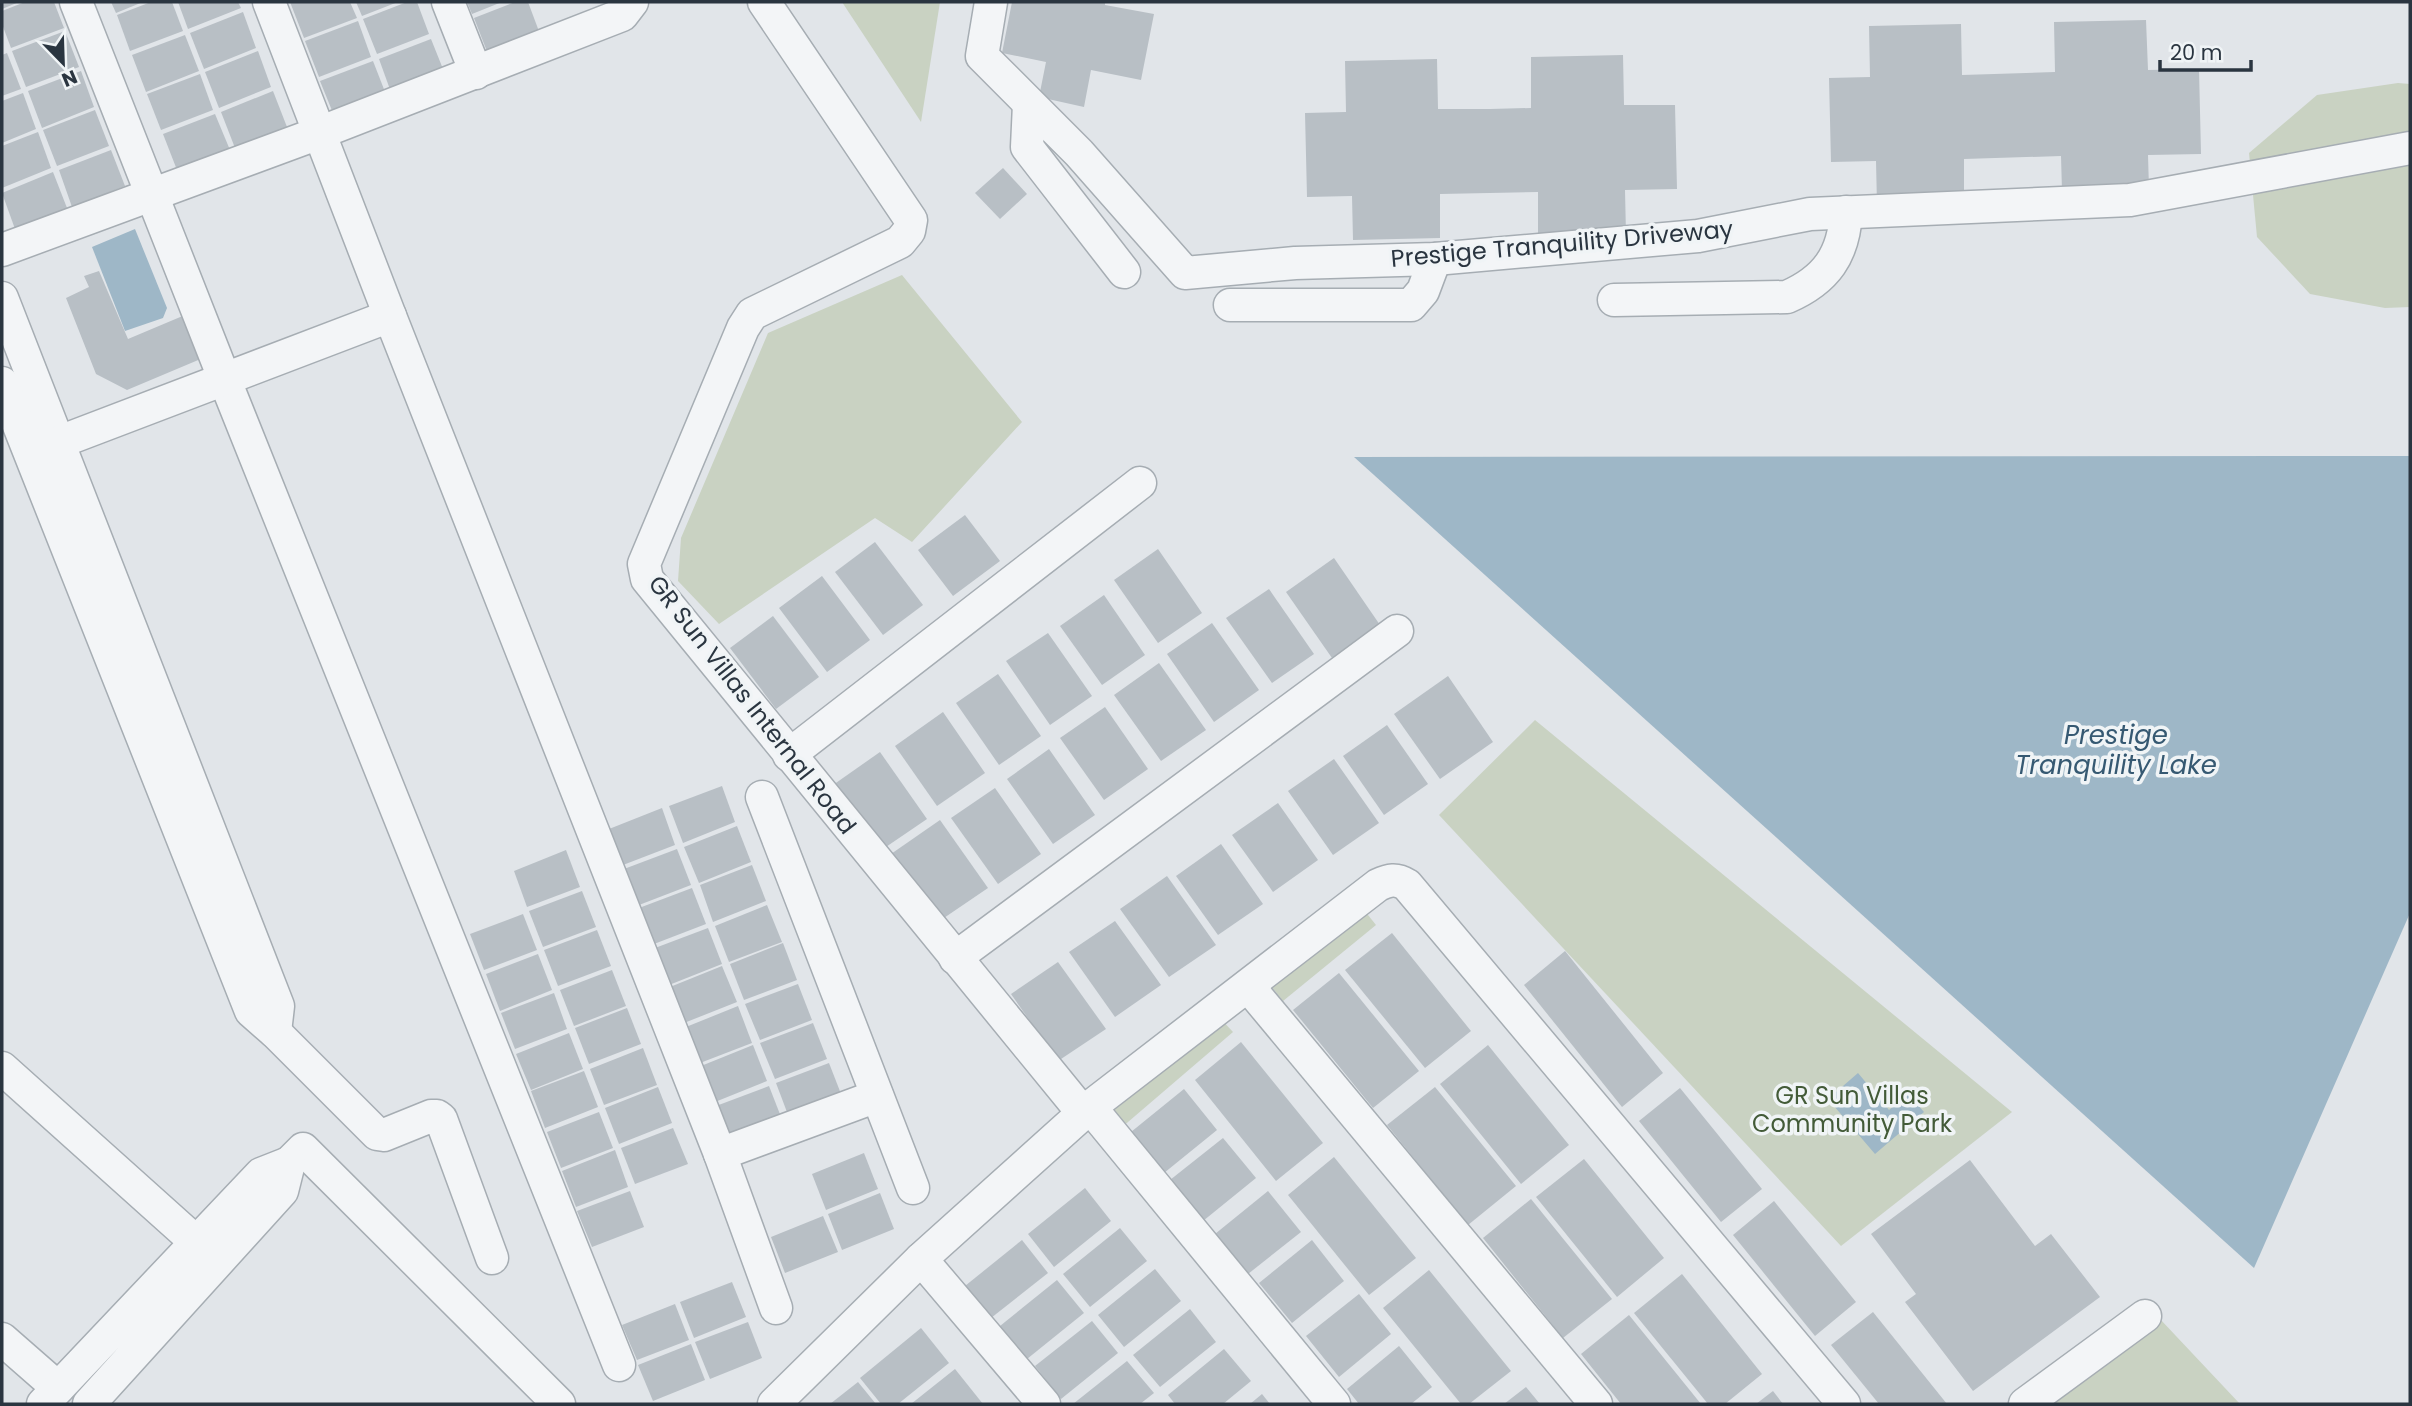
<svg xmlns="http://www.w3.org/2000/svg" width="2412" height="1406" font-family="Poppins,sans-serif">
	<rect width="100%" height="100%" fill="#e1e5e9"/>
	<g fill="#c9d2c2">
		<path d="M 842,2 L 940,2 L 921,122 Z"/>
		<path d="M 2398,83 L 2410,84 L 2410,307 L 2385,308 L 2310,294 L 2257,237 L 2249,153 L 2317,95 Z"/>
		<path d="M 902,275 L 1022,422 L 912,542 L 875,518 L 719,624 L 678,581 L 681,538 L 768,333 Z"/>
		<path d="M 1535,720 L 2012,1112 L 1841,1246 L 1439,815 Z"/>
		<path d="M 1364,910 L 1376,925 L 1283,1001 L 1271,986 Z"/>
		<path d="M 1219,1017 L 1233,1032 L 1121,1128 L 1108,1113 Z"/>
		<path d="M 2160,1319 L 2240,1404 L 2042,1404 Z"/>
	</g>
	<g fill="#9eb7c7">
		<path d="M 135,229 L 167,308 L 163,318 L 125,331 L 92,247 Z"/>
		<path d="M 2410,456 L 2410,913 L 2254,1268 L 1354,457 Z"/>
		<path d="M 1858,1073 L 1889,1110 L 1908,1094 L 1924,1112 L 1875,1154 L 1828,1099 Z"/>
	</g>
	<g fill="#b8bfc5">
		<path d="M 2,2 L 19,2 L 2,9 Z"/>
		<path d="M 25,2 L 54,2 L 64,28 L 11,48 L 2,24 L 2,11 Z"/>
		<path d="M 111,2 L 143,2 L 116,13 Z"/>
		<path d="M 151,2 L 172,2 L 183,31 L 130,51 L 117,15 Z"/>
		<path d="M 178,2 L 238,2 L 241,8 L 188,29 Z"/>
		<path d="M 290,2 L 350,2 L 357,18 L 304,38 Z"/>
		<path d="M 356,2 L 398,2 L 362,16 Z"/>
		<path d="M 407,2 L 417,2 L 429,34 L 377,54 L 363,19 Z"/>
		<path d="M 467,2 L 502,2 L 472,14 Z"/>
		<path d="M 515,2 L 528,2 L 540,34 L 488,54 L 474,18 Z"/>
		<path d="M 1012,2 L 1105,2 L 1105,5 L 1154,14 L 1141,80 L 1091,70 L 1084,107 L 1039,97 L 1046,62 L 1002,53 Z"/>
		<path d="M 243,12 L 256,48 L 204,69 L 190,33 Z"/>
		<path d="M 2146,20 L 2148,70 L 2199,69 L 2201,154 L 2148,155 L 2149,189 L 2062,191 L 2061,156 L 1964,159 L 1964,203 L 1877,205 L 1876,161 L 1831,162 L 1829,78 L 1870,77 L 1869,26 L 1961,24 L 1962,75 L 2055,72 L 2054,22 Z"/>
		<path d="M 358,21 L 371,57 L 319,77 L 305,41 Z"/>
		<path d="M 65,31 L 79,67 L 26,87 L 12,51 Z"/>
		<path d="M 185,35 L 199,71 L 146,92 L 132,55 Z"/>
		<path d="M 431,39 L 445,74 L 392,95 L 379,59 Z"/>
		<path d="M 258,51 L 271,87 L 219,108 L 205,72 Z"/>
		<path d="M 7,53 L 21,89 L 2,96 L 2,55 Z"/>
		<path d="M 1623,55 L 1624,105 L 1675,105 L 1677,189 L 1625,190 L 1626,235 L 1538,236 L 1538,192 L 1440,194 L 1440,238 L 1353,240 L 1352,196 L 1307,197 L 1305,113 L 1346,112 L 1345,61 L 1437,59 L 1438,109 L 1490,109 L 1531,108 L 1531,57 Z"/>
		<path d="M 373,61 L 387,97 L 335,118 L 320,81 Z"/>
		<path d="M 81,71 L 94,107 L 42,128 L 28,91 Z"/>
		<path d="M 200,74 L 213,110 L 161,130 L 147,94 Z"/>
		<path d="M 273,91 L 287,127 L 235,148 L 221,112 Z"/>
		<path d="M 23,93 L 36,129 L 2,143 L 2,101 Z"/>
		<path d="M 95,110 L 109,146 L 57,166 L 43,130 Z"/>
		<path d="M 215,114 L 230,150 L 177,170 L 163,134 Z"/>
		<path d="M 38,132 L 51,168 L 2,188 L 2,146 Z"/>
		<path d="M 111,150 L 125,186 L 72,207 L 59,170 Z"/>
		<path d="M 1003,168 L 1027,194 L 1000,219 L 975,193 Z"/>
		<path d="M 53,172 L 67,208 L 15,229 L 2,193 Z"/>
		<path d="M 99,271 L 128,339 L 185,315 L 203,358 L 127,390 L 96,374 L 66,298 L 89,287 L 84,276 Z"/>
		<path d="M 965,515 L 1000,561 L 953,596 L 918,550 Z"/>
		<path d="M 875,542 L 923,605 L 883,635 L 835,572 Z"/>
		<path d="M 1158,549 L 1202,613 L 1158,643 L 1114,580 Z"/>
		<path d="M 1334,558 L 1380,625 L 1332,658 L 1286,592 Z"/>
		<path d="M 822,576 L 870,640 L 827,672 L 779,608 Z"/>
		<path d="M 1269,589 L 1314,654 L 1272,683 L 1226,618 Z"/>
		<path d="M 1104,595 L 1145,655 L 1102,685 L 1060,626 Z"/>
		<path d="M 773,616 L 819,677 L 776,709 L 730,648 Z"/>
		<path d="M 1212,623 L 1259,690 L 1214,722 L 1167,654 Z"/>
		<path d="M 1048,633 L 1092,696 L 1050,725 L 1006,661 Z"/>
		<path d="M 1159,663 L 1206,730 L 1161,761 L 1114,695 Z"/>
		<path d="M 998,674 L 1041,736 L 999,765 L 956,703 Z"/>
		<path d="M 1448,676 L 1493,742 L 1440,779 L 1394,714 Z"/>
		<path d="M 1105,707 L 1148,769 L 1104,800 L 1060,738 Z"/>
		<path d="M 943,712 L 985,773 L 937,806 L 895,746 Z"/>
		<path d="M 1387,725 L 1428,784 L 1384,815 L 1343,756 Z"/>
		<path d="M 1049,749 L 1095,815 L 1053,844 L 1007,779 Z"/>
		<path d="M 880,752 L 927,819 L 880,851 L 833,785 Z"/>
		<path d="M 1334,759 L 1379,823 L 1333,855 L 1288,791 Z"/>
		<path d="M 722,786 L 735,822 L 683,843 L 669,806 Z"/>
		<path d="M 995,788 L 1041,854 L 998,884 L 951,818 Z"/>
		<path d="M 1278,803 L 1318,860 L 1273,892 L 1232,835 Z"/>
		<path d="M 662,808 L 675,845 L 623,865 L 609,829 Z"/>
		<path d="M 940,820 L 988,888 L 938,922 L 891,854 Z"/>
		<path d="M 737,826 L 751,862 L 699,883 L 684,847 Z"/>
		<path d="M 1221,844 L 1263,904 L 1218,935 L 1176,876 Z"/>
		<path d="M 677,849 L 691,885 L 639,905 L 624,869 Z"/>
		<path d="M 566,850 L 580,887 L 527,907 L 514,871 Z"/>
		<path d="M 752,865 L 766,901 L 713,922 L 700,885 Z"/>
		<path d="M 1167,876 L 1216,945 L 1169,977 L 1120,909 Z"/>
		<path d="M 692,888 L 706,924 L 654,944 L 639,908 Z"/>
		<path d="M 582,891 L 596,927 L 543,947 L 529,911 Z"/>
		<path d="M 767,905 L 782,942 L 729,962 L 715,926 Z"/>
		<path d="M 523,914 L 537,950 L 484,970 L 470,934 Z"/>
		<path d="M 1115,921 L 1161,985 L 1115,1017 L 1069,952 Z"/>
		<path d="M 708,928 L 722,964 L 669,985 L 655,948 Z"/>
		<path d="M 597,930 L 611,966 L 558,986 L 544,950 Z"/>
		<path d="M 1392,933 L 1471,1031 L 1425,1068 L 1345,970 Z"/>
		<path d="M 783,943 L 797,980 L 744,1000 L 730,964 Z"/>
		<path d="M 1565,951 L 1663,1073 L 1622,1107 L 1524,985 Z"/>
		<path d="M 538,954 L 552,990 L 500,1011 L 486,974 Z"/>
		<path d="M 1058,962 L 1106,1029 L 1058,1061 L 1011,994 Z"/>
		<path d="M 722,966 L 737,1002 L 684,1023 L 670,987 Z"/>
		<path d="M 612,970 L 626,1006 L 574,1026 L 560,990 Z"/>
		<path d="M 1339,973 L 1419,1071 L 1373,1108 L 1293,1010 Z"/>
		<path d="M 798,984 L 812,1020 L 760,1040 L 745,1004 Z"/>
		<path d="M 554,993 L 567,1029 L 515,1049 L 501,1013 Z"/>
		<path d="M 738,1006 L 752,1043 L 700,1063 L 686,1027 Z"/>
		<path d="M 627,1008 L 641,1044 L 589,1064 L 575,1028 Z"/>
		<path d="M 813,1023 L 827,1059 L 775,1079 L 760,1043 Z"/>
		<path d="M 569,1033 L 583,1069 L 531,1090 L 516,1054 Z"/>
		<path d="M 1241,1042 L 1323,1143 L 1276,1181 L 1195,1080 Z"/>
		<path d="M 753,1045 L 767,1081 L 715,1102 L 701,1066 Z"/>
		<path d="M 1488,1045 L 1569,1145 L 1521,1184 L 1440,1084 Z"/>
		<path d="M 643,1048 L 657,1085 L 604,1105 L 590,1069 Z"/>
		<path d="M 829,1063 L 843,1099 L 790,1120 L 776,1083 Z"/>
		<path d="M 584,1071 L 598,1107 L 545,1128 L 531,1091 Z"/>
		<path d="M 769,1086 L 783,1122 L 730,1142 L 716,1106 Z"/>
		<path d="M 658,1087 L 672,1123 L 619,1144 L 605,1108 Z"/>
		<path d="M 1435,1087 L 1516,1186 L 1468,1225 L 1387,1125 Z"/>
		<path d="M 1680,1088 L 1762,1189 L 1721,1222 L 1639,1121 Z"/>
		<path d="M 1184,1089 L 1217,1130 L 1164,1173 L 1131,1132 Z"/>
		<path d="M 599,1112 L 613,1148 L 561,1168 L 547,1132 Z"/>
		<path d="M 673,1128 L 688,1164 L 635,1184 L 621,1148 Z"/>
		<path d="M 1223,1138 L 1256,1178 L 1203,1221 L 1170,1180 Z"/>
		<path d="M 615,1150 L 628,1187 L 576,1207 L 562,1171 Z"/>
		<path d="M 864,1153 L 878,1189 L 826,1210 L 812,1174 Z"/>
		<path d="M 1334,1157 L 1416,1258 L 1369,1295 L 1288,1195 Z"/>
		<path d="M 1584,1159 L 1664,1258 L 1617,1297 L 1536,1197 Z"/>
		<path d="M 1970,1160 L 2035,1246 L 2051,1234 L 2100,1297 L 1973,1391 L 1905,1302 L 1916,1294 L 1871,1234 Z"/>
		<path d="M 1085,1188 L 1111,1221 L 1054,1267 L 1028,1234 Z"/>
		<path d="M 630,1191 L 644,1227 L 592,1247 L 577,1211 Z"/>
		<path d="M 1268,1191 L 1301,1232 L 1248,1274 L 1215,1234 Z"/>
		<path d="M 880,1193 L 894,1229 L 842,1250 L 828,1214 Z"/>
		<path d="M 1531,1199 L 1612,1299 L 1563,1338 L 1483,1238 Z"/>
		<path d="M 1774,1201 L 1856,1302 L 1815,1336 L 1733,1235 Z"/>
		<path d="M 823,1216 L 838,1252 L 785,1273 L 771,1237 Z"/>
		<path d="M 1120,1228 L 1147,1261 L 1090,1307 L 1063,1274 Z"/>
		<path d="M 1022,1240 L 1048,1273 L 991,1318 L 965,1286 Z"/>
		<path d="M 1312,1240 L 1344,1281 L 1292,1323 L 1259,1283 Z"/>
		<path d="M 1155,1269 L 1181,1301 L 1124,1347 L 1098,1315 Z"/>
		<path d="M 1429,1270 L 1511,1371 L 1469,1404 L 1461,1404 L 1383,1308 Z"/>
		<path d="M 1682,1274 L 1762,1374 L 1725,1404 L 1708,1404 L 1634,1313 Z"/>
		<path d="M 1057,1280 L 1084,1313 L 1027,1359 L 1000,1326 Z"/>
		<path d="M 732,1282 L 746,1317 L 694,1338 L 680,1302 Z"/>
		<path d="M 1359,1294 L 1391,1334 L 1339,1377 L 1306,1336 Z"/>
		<path d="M 675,1304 L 689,1340 L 637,1360 L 622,1325 Z"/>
		<path d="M 1190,1309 L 1216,1342 L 1160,1387 L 1133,1355 Z"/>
		<path d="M 1873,1312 L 1947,1404 L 1879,1404 L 1831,1345 Z"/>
		<path d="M 1629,1315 L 1701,1404 L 1621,1404 L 1581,1354 Z"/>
		<path d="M 1092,1321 L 1118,1353 L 1061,1399 L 1035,1366 Z"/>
		<path d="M 748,1322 L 762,1358 L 710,1379 L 695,1342 Z"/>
		<path d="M 921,1328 L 949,1363 L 898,1404 L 881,1404 L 860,1378 Z"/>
		<path d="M 691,1344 L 705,1380 L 653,1401 L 638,1365 Z"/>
		<path d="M 1399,1346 L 1432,1387 L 1411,1404 L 1359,1404 L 1347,1389 Z"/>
		<path d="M 1224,1349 L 1251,1381 L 1223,1404 L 1175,1404 L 1168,1395 Z"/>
		<path d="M 1127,1361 L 1154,1393 L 1140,1404 L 1073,1404 Z"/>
		<path d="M 955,1369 L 983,1404 L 911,1404 Z"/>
		<path d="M 858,1382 L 876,1404 L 830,1404 Z"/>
		<path d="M 1526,1387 L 1540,1404 L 1504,1404 Z"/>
		<path d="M 1773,1391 L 1783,1404 L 1756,1404 Z"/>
		<path d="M 1262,1394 L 1270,1404 L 1250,1404 Z"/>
	</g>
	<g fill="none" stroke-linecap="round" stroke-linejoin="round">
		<defs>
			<g id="minor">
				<path d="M 76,2 L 224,378 L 619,1365"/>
				<path d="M 269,2 L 390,316 L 720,1154 L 776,1308"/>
				<path d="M 448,2 L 476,73"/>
				<path d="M 764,2 L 911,220 L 909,231 L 900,242 L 752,314 L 743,328 L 644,564 L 647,579 L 1083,1113"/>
				<path d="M 991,2 L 982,56 L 1079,153 L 1185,273 L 1295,263 L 1435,259 L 1698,236 L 1810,214 L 2130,200 L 2410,148"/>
				<path d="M 1029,104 L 1027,147 L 1124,272"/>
				<path d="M 2,250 L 319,133 L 622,15 L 632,2"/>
				<path d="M 2,298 L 278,1006 L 275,1032"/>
				<path d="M 1614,300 L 1787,297 C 1826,280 1844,255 1846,212"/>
				<path d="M 1230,305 L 1411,305 L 1423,291 L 1435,259"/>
				<path d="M 2,383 L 251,1011 L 275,1032 L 377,1134 L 384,1135 L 431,1116 L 437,1116 L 441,1119 L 492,1258"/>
				<path d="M 41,449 L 390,316"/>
				<path d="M 789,755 L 1140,483"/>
				<path d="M 762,797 L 913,1188"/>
				<path d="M 955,958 L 1397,631"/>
				<path d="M 1248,986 L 1596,1404"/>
				<path d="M 2,1068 L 196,1242"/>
				<path d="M 1090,1107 L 1334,1404"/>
				<path d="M 720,1154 L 877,1096"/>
				<path d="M 289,1163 L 303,1149 L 559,1404"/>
				<path d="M 921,1259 L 1044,1404"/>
				<path d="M 2,1339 L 58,1388"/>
				<path d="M 43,1404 L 261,1174 L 289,1163 L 282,1191 L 89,1404"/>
				<path d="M 774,1404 L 921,1259 L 1090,1107 L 1378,885 C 1389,880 1396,878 1407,885 L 1844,1404"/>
				<path d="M 2025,1404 L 2145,1316"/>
			</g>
		</defs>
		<use href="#minor" stroke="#a6adb3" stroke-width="35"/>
		<use href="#minor" stroke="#f3f5f7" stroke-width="32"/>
	</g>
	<g text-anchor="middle" stroke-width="7" stroke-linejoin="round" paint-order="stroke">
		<g font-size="24" fill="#2a3540" stroke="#f0f4f6">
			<text transform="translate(1562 244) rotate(-5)" y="8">Prestige Tranquility Driveway</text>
			<text transform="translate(752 705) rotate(52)" y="8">GR Sun Villas Internal Road</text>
		</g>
		<g font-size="24" fill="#435b38" stroke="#f0f4f6">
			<text x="1852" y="1104">GR Sun Villas<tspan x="1852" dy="28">Community Park</tspan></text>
		</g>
		<g font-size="26" font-style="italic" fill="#365972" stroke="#f0f4f6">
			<text x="2116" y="744">Prestige<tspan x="2116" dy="30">Tranquility Lake</tspan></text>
		</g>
	</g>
	<rect width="2412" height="1406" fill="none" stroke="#2a3540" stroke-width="7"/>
	<g transform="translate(63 63) rotate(157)" stroke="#f0f4f6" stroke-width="5" paint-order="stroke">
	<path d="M0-5L12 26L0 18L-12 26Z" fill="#2a3540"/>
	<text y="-10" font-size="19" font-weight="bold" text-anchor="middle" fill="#2a3540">N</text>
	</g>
	<path d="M2160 60v10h91v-10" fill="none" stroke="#2a3540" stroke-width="3.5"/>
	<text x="2170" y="60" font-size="21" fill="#2a3540" stroke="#f0f4f6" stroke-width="5" paint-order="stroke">20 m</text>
</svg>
